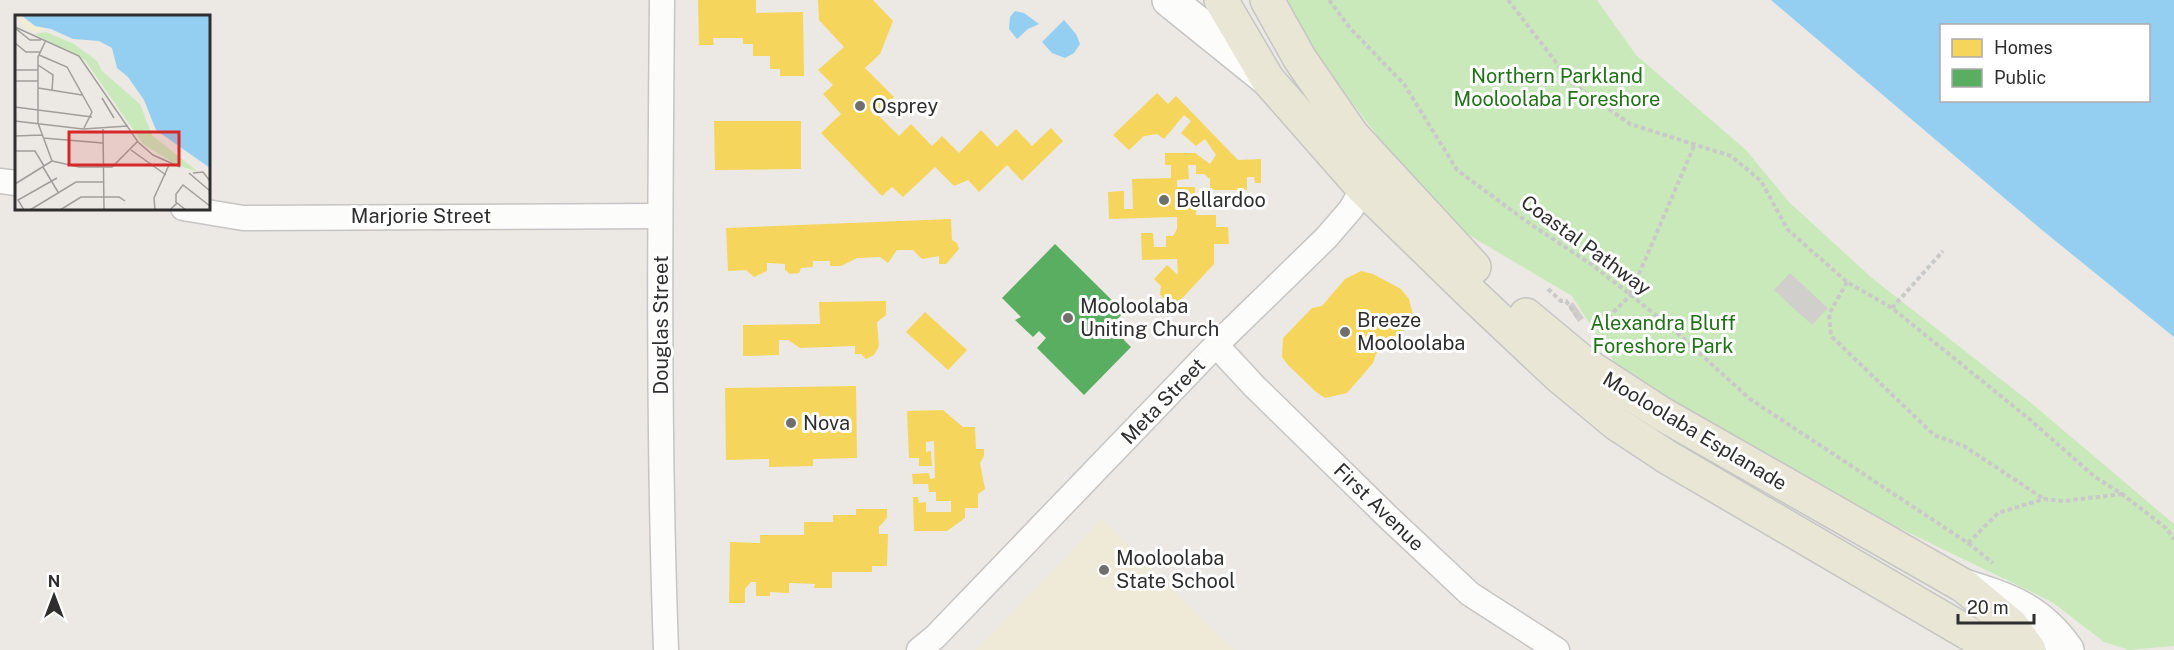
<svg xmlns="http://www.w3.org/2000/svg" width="2174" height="650" font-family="'Public Sans',sans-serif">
	<rect width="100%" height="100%" fill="#ece9e4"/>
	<path fill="#efead8" d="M 1102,519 L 1234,650 L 976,650 Z"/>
	<path fill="#c9e9bb" d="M 1284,0 L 1597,0 L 1636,55 L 1746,150 L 1789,202 L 1872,278 L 2030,402 L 2174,524 L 2174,646 L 2129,650 L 2104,642 L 2052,602 L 1841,500 L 1624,377 L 1572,296 L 1467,234 L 1396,161 L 1321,61 Z"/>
	<g fill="#94cff1" fill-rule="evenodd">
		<path d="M 1771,0 L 2174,0 L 2174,337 L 2042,230 ZM 1942,26 L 2148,26 L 2148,100 L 1942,100 Z"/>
		<path d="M 1015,11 L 1024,13 L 1039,24 L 1028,29 L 1017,39 L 1009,29 L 1010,17 Z"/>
		<path d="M 1064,20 L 1076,34 L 1080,44 L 1074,53 L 1065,58 L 1052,53 L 1042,42 Z"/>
	</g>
	<g fill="#f6d55c">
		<path d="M 698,0 L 756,0 L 756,13 L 803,12 L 804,76 L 780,76 L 780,69 L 770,69 L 770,56 L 753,56 L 753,44 L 743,44 L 743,38 L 713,38 L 714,45 L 699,45 Z"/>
		<path d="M 818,0 L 873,0 L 893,21 L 880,54 L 865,68 L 894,97 L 877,114 L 899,136 L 911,124 L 932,146 L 942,136 L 959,153 L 981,130 L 997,147 L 1016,129 L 1032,146 L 1051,128 L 1063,141 L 1022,181 L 1007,165 L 979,192 L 968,180 L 954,186 L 935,167 L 903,197 L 892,187 L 882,196 L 821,133 L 841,114 L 823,94 L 833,85 L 818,70 L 844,47 L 819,20 Z"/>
		<path d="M 1157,93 L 1168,104 L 1176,96 L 1238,160 L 1261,159 L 1261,183 L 1255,183 L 1254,177 L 1247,177 L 1247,190 L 1210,190 L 1210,179 L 1204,174 L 1196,174 L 1196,165 L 1188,165 L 1189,179 L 1177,180 L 1177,187 L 1195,187 L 1196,215 L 1216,215 L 1216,227 L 1228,227 L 1229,244 L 1214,244 L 1214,264 L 1174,307 L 1160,295 L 1161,286 L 1154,279 L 1167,265 L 1178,275 L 1177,259 L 1142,260 L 1141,233 L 1153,233 L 1154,247 L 1166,247 L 1166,236 L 1173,236 L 1177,229 L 1177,217 L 1109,219 L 1108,192 L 1124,191 L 1124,209 L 1133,209 L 1132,179 L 1171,178 L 1171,165 L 1165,165 L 1165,153 L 1195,153 L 1210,164 L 1216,155 L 1205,139 L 1196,146 L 1181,133 L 1191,121 L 1184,115 L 1164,139 L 1157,134 L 1144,136 L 1129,150 L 1113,135 Z"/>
		<path d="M 714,121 L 801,121 L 801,169 L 715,170 Z"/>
		<path d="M 951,219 L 952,240 L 957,243 L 959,249 L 946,264 L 939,264 L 939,256 L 922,259 L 913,250 L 897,250 L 888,263 L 880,257 L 857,258 L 841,266 L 830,266 L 830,261 L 813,261 L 813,267 L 801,268 L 799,273 L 790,274 L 785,270 L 785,264 L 767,263 L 767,271 L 754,277 L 746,270 L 728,271 L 726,228 Z"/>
		<path d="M 1361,271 L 1373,274 L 1401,289 L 1409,299 L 1413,315 L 1407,328 L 1376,354 L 1373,363 L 1347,393 L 1325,398 L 1316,392 L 1287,364 L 1282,357 L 1283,338 L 1312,308 L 1322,306 L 1345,279 Z"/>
		<path d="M 886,301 L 886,315 L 877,322 L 879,346 L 874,355 L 866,359 L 861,354 L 855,354 L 855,346 L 800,348 L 788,340 L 779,340 L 779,355 L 743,356 L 743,325 L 820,324 L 819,302 Z"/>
		<path d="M 925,312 L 967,350 L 948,370 L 906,332 Z"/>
		<path d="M 856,386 L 857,458 L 813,459 L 813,466 L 769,467 L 769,459 L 726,460 L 725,388 Z"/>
		<path d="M 943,410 L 963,427 L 975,427 L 976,449 L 984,449 L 984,456 L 980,463 L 985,489 L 978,494 L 978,508 L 965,508 L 965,518 L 947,531 L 914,531 L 913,497 L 918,497 L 919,503 L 926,502 L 926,512 L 951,512 L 951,501 L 936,501 L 936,492 L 929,492 L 928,484 L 913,484 L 912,474 L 929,473 L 930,479 L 935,478 L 934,441 L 926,442 L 926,452 L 931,451 L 932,466 L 919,466 L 919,458 L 909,458 L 907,411 Z"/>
		<path d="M 856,509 L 887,509 L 887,518 L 879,527 L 879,534 L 888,534 L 887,566 L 872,566 L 872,572 L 832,572 L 832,588 L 814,588 L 815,584 L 789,583 L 789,593 L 770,592 L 770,596 L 756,596 L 756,582 L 751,582 L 745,589 L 745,603 L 729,603 L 730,542 L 760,543 L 760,535 L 804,535 L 804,522 L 833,522 L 833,515 L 856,515 Z"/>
	</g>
	<path fill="#5aae61" d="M 1055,244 L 1124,312 L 1113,324 L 1123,334 L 1124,340 L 1131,347 L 1084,395 L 1037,348 L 1046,338 L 1039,331 L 1033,337 L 1015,320 L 1021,317 L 1002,298 Z"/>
	<g fill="#d1cfcb">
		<path d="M 1790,273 L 1828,308 L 1812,325 L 1774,290 Z"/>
		<path d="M 1573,302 L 1584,318 L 1578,322 L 1568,306 Z"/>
	</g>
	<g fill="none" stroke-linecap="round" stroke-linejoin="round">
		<defs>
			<g id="street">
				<path d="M 662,0 C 660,217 658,433 666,650"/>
				<path d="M 0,181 L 16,183"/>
				<path d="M 183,208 L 243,218 L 660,216"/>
				<path d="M 1216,345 L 1254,386 L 1388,517 L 1470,594 L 1557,650"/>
				<path d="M 919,650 L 935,637 L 1216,345 L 1326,238 L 1351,209 L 1363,188 L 1366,172"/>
			</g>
			<g id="secondary">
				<path d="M 1169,0 L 1267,79"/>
				<path d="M 1964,586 C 2009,600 2039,610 2067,650"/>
			</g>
			<g id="primary">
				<path d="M 1221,0 L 1268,80 L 1363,188 L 1474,296 L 1559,376 L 1617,424 L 1667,457 L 1997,650"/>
				<path d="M 1267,0 L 1300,59 L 1353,136 L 1474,267"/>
				<path d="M 1526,315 L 1585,364 L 1662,414 L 1964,586 L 2011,625 L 2029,650"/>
			</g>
		</defs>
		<use href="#street" stroke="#c6c5c5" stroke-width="27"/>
		<use href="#secondary" stroke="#c6c5c5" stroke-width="36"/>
		<use href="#primary" stroke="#c6c5c4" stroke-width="36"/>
		<g stroke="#c9c9c8" stroke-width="4" stroke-dasharray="4.5 3" stroke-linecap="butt">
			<path d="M 1329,0 L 1350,28 L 1404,84 L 1457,170 L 1526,221 L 1592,265 L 1631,295 L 1675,331 L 1750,399 L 1968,543 L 1993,563"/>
			<path d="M 1508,0 L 1572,83 L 1630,124 L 1731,156 L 1761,181 L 1788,230 L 1847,282 L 1892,308 L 2028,418 L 2095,477 L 2122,494 L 2166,528 L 2174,539"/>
			<path d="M 1847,282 L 1829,314 L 1831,336 L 1934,435 L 1964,446 L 2044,499"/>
			<path d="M 1548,289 L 1561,301 L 1566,301 L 1579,319"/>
			<path d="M 1630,295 L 1694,146"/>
			<path d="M 1892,308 L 1943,251"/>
			<path d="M 1589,327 L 1597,327 L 1600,325 L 1631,295"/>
			<path d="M 1968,543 L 1998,513 L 2044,499 L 2064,501 L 2122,494"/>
		</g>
		<use href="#street" stroke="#fcfcfb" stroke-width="24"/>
		<use href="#secondary" stroke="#fcfcfb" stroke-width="33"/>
		<use href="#primary" stroke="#e9e6d5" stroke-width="33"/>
	</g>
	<g fill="#706f6e" stroke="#fff" stroke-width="2">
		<circle cx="860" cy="106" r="6"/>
		<circle cx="1164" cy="200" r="6"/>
		<circle cx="1068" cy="318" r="6"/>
		<circle cx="1345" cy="332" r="6"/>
		<circle cx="791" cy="423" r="6"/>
		<circle cx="1104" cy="570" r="6"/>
	</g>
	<g text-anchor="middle" stroke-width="6" stroke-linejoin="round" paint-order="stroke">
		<g font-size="20" fill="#207217" stroke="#fff">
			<text x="1557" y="83">Northern Parkland<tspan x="1557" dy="23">Mooloolaba Foreshore</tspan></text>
			<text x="1663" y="330">Alexandra Bluff<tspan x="1663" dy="23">Foreshore Park</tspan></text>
		</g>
		<g font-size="20" fill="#2e2e2e" stroke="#fff" text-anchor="start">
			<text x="872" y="113">Osprey</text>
			<text x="1176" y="207">Bellardoo</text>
			<text x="1080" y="313">Mooloolaba<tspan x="1080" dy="23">Uniting Church</tspan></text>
			<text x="1357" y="327">Breeze<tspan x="1357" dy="23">Mooloolaba</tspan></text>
			<text x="803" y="430">Nova</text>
			<text x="1116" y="565">Mooloolaba<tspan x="1116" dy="23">State School</tspan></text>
		</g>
		<g font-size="20" fill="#2e2e2e" stroke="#fff">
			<text x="421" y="223">Marjorie Street</text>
			<text transform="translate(1586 245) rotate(36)" y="7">Coastal Pathway</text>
			<text transform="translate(661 325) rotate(-90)" y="7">Douglas Street</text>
			<text transform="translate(1163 401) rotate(-46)" y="7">Meta Street</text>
			<text transform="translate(1695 431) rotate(31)" y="7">Mooloolaba Esplanade</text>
			<text transform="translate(1379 507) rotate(44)" y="7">First Avenue</text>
		</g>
	</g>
	<g transform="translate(15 15)">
		<rect width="195" height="195" fill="#ece9e4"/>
		<path d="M 31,17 L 59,29 L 82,46 L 87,56 L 125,89 L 137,120 L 183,157 L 162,150 L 128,129 L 70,45 L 20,19 Z" fill="#c9e9bb"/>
		<path d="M 0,0 L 20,11 L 32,13 L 24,17 L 13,15 Z" fill="#f1eed1"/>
		<path d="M 6,0 L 195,0 L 195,153 L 141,115 L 129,85 L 113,62 L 102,53 L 97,33 L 84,26 L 58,24 L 36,14 L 20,11 Z" fill="#94cff1"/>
		<path fill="none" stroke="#a09e9b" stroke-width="1.5" d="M 0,12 L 64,41 L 123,127 L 138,140 L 165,152M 0,13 L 15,25 L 26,25M 31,25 L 23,42 L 23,108 L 37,146M 0,28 L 11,37 L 25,37M 24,40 L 52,52 L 77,97 L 69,113M 23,50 L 38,60 L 37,76M 0,55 L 23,55M 0,66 L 23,66M 23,73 L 67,80M 87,83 L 99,103M 0,92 L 77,102M 0,106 L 68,114 L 113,111M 88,114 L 89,195M 0,121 L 27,120M 28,123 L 88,128M 116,135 L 151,160M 0,136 L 20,136 L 29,151M 37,146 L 64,152 L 97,152 L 123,126M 28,152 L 43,177M 174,158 L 195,176M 178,158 L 188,157 L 195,166M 0,169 L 37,146M 161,188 L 161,179 L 168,170 L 195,191M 9,195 L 3,185 L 42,163M 15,195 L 61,167 L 89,167M 45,195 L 66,182 L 104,182 L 110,186M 140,195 L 139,183 L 154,150M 155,195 L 162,188 L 171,195"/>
		<path fill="#d62828" fill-opacity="0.15" stroke="#d62828" stroke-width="3" d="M 54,117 L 164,117 L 164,150 L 54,150 Z"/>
		<rect width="195" height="195" fill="none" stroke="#2e2e2e" stroke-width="3"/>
	</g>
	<rect x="1940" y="24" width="210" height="78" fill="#ffffff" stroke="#ababab" stroke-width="1.5"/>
	<rect x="1952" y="39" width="30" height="18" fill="#f6d55c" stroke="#ababab" stroke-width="1.5"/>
	<text x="1994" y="54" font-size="18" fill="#2e2e2e">Homes</text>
	<rect x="1952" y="69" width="30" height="18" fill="#5aae61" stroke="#ababab" stroke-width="1.5"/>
	<text x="1994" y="84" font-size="18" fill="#2e2e2e">Public</text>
	<g transform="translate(54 596)" stroke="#ffffff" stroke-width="4.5" paint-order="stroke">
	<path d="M0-4.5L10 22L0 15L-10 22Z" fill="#2e2e2e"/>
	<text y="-9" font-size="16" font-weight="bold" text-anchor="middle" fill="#2e2e2e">N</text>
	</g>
	<path d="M1958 614v9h76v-9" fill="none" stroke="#2e2e2e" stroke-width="3"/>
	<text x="1967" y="614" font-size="18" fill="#2e2e2e" stroke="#ffffff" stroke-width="4.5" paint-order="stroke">20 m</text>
</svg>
